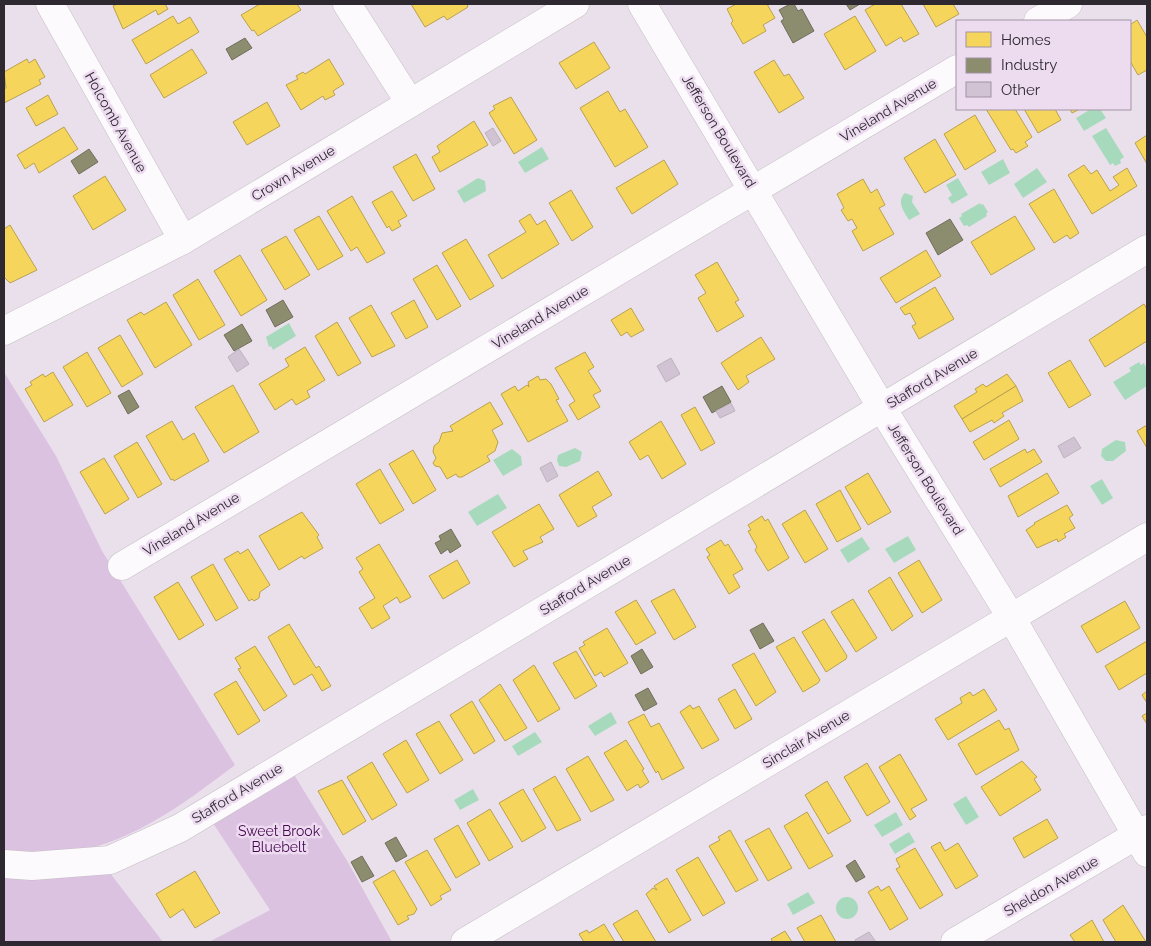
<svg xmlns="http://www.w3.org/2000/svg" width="1151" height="946" font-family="Raleway,sans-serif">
	<rect width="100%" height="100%" fill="#eae0eb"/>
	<g fill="#dcc2e1">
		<path d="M 4,372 L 56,456 L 102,551 L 235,765 C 182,805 126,848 57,854 C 40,856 21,852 4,851 Z"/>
		<path d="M 293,773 L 349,864 L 392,942 L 209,942 L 270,910 L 211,820 Z"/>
		<path d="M 110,873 L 163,942 L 4,942 L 4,878 Z"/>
	</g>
	<g fill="#a7dabd">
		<path d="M 1091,109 L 1100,109 L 1106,118 L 1084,131 L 1076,118 Z"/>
		<path d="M 1106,128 L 1124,157 L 1120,160 L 1121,163 L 1115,166 L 1113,163 L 1110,165 L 1092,136 Z"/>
		<path d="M 542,147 L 549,159 L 525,173 L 518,162 Z"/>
		<path d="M 1003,159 L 1010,173 L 989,185 L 981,172 Z"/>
		<path d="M 1037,168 L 1047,182 L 1023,198 L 1014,184 Z"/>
		<path d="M 478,178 L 485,181 L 486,191 L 464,203 L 457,191 Z"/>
		<path d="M 958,178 L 968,195 L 952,204 L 948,198 L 952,195 L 946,185 Z"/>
		<path d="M 905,193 L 913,196 L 912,202 L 920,214 L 909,220 C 904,212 896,201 905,193 Z"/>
		<path d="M 980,203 L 981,205 L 983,204 L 988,212 L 986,214 L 987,216 L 969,227 L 967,225 L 964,226 L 959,218 L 962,216 L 961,214 Z"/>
		<path d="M 289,323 L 296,336 L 273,350 L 271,346 L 269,347 L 266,337 Z"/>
		<path d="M 1139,362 L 1141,365 L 1144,363 L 1147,369 L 1147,386 L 1125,400 L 1113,382 L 1131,371 L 1129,368 Z"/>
		<path d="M 1116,440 L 1125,442 L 1126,451 L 1113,461 L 1106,461 L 1101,456 L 1102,449 Z"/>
		<path d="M 575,448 L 582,452 L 580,461 L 566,467 L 559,466 L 557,460 L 558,455 Z"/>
		<path d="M 512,449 L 521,456 L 522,465 L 503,476 L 493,460 Z"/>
		<path d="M 1102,479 L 1113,498 L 1102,505 L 1090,486 Z"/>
		<path d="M 498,494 L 507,508 L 477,526 L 468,512 Z"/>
		<path d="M 908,536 L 916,550 L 894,563 L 885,549 Z"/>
		<path d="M 862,537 L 870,549 L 848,563 L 840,550 Z"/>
		<path d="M 611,712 L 617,723 L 595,736 L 588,726 Z"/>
		<path d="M 535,732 L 542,742 L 518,756 L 512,746 Z"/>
		<path d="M 473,789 L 479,800 L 460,810 L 454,800 Z"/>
		<path d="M 966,796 L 979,817 L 966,825 L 953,804 Z"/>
		<path d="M 896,812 L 903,825 L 882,837 L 874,825 Z"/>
		<path d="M 909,832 L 915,842 L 895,854 L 889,844 Z"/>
		<path d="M 808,892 L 815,903 L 793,915 L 787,904 Z"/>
		<circle cx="847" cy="908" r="11"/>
	</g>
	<g fill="#f6d55c" stroke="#baa14f">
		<path d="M 117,4 L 165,4 L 168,9 L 158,15 L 156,10 L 123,29 L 113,6 Z"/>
		<path d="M 260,4 L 297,4 L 301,10 L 258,36 L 254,30 L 252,31 L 241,15 Z"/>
		<path d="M 411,4 L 467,4 L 468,7 L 447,20 L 444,16 L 425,27 Z"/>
		<path d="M 736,4 L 767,4 L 775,18 L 763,25 L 766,31 L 743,44 L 731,23 L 733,21 L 727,9 Z"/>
		<path d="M 875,4 L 901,4 L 919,34 L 904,42 L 901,37 L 886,46 L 865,10 Z"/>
		<path d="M 923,4 L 953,4 L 959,14 L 936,27 Z"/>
		<path d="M 173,16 L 178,24 L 190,17 L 199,32 L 146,64 L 132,40 Z"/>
		<path d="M 855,16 L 876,51 L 845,70 L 824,34 Z"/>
		<path d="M 1137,20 L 1147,37 L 1147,70 L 1138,75 L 1130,61 L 1130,25 Z"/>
		<path d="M 594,42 L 610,68 L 576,89 L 559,63 Z"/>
		<path d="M 192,49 L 207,73 L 164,98 L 150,75 Z"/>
		<path d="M 27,59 L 29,63 L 35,59 L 45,77 L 39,80 L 41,84 L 4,103 L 4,89 L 6,88 L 4,72 Z"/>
		<path d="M 329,59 L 344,84 L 333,91 L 335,95 L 325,100 L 323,96 L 301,110 L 286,85 L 298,79 L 296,76 L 303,72 L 305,74 Z"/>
		<path d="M 774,60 L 784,76 L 789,74 L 804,98 L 779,113 L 754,72 Z"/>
		<path d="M 608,91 L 620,112 L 625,109 L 648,147 L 615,167 L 580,108 Z"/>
		<path d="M 48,95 L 58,114 L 36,126 L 26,108 Z"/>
		<path d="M 511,97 L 537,140 L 514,154 L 489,113 L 495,109 L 493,106 Z"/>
		<path d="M 267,102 L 280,126 L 247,145 L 233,122 Z"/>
		<path d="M 986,109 L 1015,109 L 1032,137 L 1025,142 L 1028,146 L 1016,153 L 1013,149 L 1011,150 Z"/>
		<path d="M 1024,109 L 1055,109 L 1061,120 L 1038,133 Z"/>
		<path d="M 1070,109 L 1080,109 L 1072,113 Z"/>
		<path d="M 975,115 L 996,151 L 965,170 L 944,134 Z"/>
		<path d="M 474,121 L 488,145 L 440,172 L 432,157 L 440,152 L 437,146 Z"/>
		<path d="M 64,127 L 78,149 L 39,173 L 34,163 L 25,169 L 17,155 Z"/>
		<path d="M 1147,135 L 1147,164 L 1135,143 Z"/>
		<path d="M 935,139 L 956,175 L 925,193 L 904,158 Z"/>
		<path d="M 416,154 L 435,189 L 413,201 L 393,167 Z"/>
		<path d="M 664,160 L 678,184 L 632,214 L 616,188 Z"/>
		<path d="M 1084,165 L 1091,174 L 1097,170 L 1110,191 L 1119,185 L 1113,177 L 1127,168 L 1137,186 L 1092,214 L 1068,175 Z"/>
		<path d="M 105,176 L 126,210 L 93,230 L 73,196 Z"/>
		<path d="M 863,179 L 871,193 L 877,189 L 885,205 L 879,208 L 894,234 L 863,251 L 852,231 L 857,228 L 852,219 L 848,221 L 841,210 L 844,208 L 837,194 Z"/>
		<path d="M 1054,189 L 1079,233 L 1070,239 L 1067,235 L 1054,243 L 1029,204 Z"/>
		<path d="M 571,190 L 593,227 L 572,241 L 549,203 Z"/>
		<path d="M 392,191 L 407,216 L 398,221 L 401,226 L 392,231 L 389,226 L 387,228 L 372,202 Z"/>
		<path d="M 352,196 L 385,253 L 367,263 L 357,247 L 351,251 L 327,211 Z"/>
		<path d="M 530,214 L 537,225 L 545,220 L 559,244 L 502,279 L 488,255 L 526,232 L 519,221 Z"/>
		<path d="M 319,216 L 343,256 L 318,270 L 294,230 Z"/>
		<path d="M 1015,216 L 1035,249 L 991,275 L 971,242 Z"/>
		<path d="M 10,225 L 37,270 L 10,283 L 4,277 L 4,229 Z"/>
		<path d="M 286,236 L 310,275 L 285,290 L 261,250 Z"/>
		<path d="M 466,239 L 494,286 L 470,300 L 442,253 Z"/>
		<path d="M 926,250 L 941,276 L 896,303 L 880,278 Z"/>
		<path d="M 240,255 L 267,300 L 241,316 L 214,271 Z"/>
		<path d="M 717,262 L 739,300 L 735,302 L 744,316 L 717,332 L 698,298 L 706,293 L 695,275 Z"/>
		<path d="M 437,265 L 461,306 L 437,320 L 413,279 Z"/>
		<path d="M 198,279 L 225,325 L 199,340 L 173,295 Z"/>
		<path d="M 935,287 L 954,319 L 919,339 L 912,326 L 916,324 L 910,313 L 905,315 L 900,308 Z"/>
		<path d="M 414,300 L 428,327 L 406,339 L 391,313 Z"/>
		<path d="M 166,302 L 192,345 L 155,368 L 127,320 L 141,312 L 144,315 Z"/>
		<path d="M 1144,304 L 1147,309 L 1147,341 L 1105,367 L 1089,340 Z"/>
		<path d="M 371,305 L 395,346 L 372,357 L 349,318 Z"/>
		<path d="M 631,308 L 644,330 L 631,337 L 627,332 L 621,336 L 611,320 Z"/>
		<path d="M 337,322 L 361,363 L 338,376 L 315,336 Z"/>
		<path d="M 120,335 L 143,374 L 122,387 L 98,348 Z"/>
		<path d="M 761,337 L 775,359 L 746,376 L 749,382 L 738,390 L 721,363 Z"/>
		<path d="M 305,347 L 325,380 L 307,391 L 310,397 L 296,405 L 292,399 L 275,410 L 259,384 L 289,366 L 285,359 Z"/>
		<path d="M 87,352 L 111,393 L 87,407 L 63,367 Z"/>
		<path d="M 585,352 L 594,367 L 588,371 L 601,391 L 593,395 L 600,407 L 578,420 L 569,405 L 575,401 L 555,368 Z"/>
		<path d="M 1070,360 L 1091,395 L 1069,408 L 1048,373 Z"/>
		<path d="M 53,372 L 73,405 L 44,422 L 25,389 L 32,385 L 30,382 L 43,374 L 45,377 Z"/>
		<path d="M 1007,374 L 1016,386 L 962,419 L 954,406 L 977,392 L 975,389 L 983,384 L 986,387 Z"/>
		<path d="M 538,376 L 540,380 L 546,379 L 551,384 L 559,399 L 556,400 L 568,421 L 528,442 L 501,394 L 515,386 L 518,391 L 527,385 L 529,387 L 528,382 Z"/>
		<path d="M 233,385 L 259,432 L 224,453 L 195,407 Z"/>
		<path d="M 1016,386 L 1023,401 L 1002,413 L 1004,416 L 994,423 L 992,420 L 970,432 L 962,419 Z"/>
		<path d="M 490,402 L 503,424 L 492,430 L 498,442 L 495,451 L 487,456 L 490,461 L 462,477 L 458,477 L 456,474 L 447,479 L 440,467 L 435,466 L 433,463 L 436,458 L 433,452 L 434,446 L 439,442 L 442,433 L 453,431 L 450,426 Z"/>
		<path d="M 695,407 L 715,443 L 701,451 L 681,415 Z"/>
		<path d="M 1009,420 L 1019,439 L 984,460 L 973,442 Z"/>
		<path d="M 172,421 L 183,440 L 194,433 L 209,461 L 174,481 L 173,479 L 171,480 L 146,436 Z"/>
		<path d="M 661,421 L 686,464 L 662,479 L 648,455 L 640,460 L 629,442 Z"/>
		<path d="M 1147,425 L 1147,448 L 1137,431 Z"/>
		<path d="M 137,442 L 162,484 L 138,498 L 114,456 Z"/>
		<path d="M 1025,449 L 1027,453 L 1034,449 L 1042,462 L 1000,487 L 990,469 Z"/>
		<path d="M 413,450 L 436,490 L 413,504 L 389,464 Z"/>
		<path d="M 104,458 L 129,499 L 105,514 L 80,472 Z"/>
		<path d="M 380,469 L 404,510 L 380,524 L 356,484 Z"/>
		<path d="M 598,471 L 612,495 L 592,507 L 597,516 L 578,527 L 559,495 Z"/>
		<path d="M 868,473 L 891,512 L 868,525 L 845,487 Z"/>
		<path d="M 1047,473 L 1059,493 L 1018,517 L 1008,496 Z"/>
		<path d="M 840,490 L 861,529 L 837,542 L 816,504 Z"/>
		<path d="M 539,504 L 554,529 L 540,537 L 543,542 L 523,551 L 528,559 L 514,567 L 492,532 Z"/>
		<path d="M 1067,505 L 1073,515 L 1069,518 L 1075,528 L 1064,534 L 1066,537 L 1058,542 L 1057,539 L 1037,548 L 1026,530 L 1035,524 L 1034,523 Z"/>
		<path d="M 805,510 L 828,549 L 805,563 L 782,524 Z"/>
		<path d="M 302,512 L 319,535 L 317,537 L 323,548 L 304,559 L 302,556 L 279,570 L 259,536 Z"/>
		<path d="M 762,516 L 765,521 L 768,519 L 789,558 L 768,571 L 755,550 L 757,547 L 748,531 L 751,530 L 748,525 Z"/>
		<path d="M 721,540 L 725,546 L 728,544 L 743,569 L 733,575 L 740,587 L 729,594 L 707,557 L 710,555 L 706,549 Z"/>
		<path d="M 379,544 L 411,597 L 400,603 L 397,597 L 383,606 L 390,618 L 372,629 L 359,608 L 375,598 L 359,572 L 363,569 L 356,558 Z"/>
		<path d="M 248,549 L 270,585 L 260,592 L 259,598 L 254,601 L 252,599 L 249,601 L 224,559 L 238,551 L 240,554 Z"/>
		<path d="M 457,560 L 470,583 L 443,599 L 429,576 Z"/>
		<path d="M 919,560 L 942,600 L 922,613 L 898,573 Z"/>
		<path d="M 213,564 L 238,608 L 216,621 L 191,577 Z"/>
		<path d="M 890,577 L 913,616 L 892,631 L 868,591 Z"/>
		<path d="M 178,582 L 204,625 L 179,640 L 154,597 Z"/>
		<path d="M 674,589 L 696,627 L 674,640 L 651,601 Z"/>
		<path d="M 853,599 L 877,638 L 856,652 L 831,612 Z"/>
		<path d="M 636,600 L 656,633 L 636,645 L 615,612 Z"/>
		<path d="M 1125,601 L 1140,628 L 1097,653 L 1081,626 Z"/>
		<path d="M 824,619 L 847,656 L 846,659 L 826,672 L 802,632 Z"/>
		<path d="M 289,624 L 316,668 L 319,666 L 331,686 L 322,691 L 312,674 L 294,685 L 268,637 Z"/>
		<path d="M 607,628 L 628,663 L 604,677 L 601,672 L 595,676 L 579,648 L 585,645 L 583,642 Z"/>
		<path d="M 794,637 L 820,680 L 818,683 L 803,692 L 776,647 Z"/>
		<path d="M 1147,641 L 1147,673 L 1119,690 L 1105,666 Z"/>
		<path d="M 255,646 L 287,696 L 264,711 L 238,669 L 241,668 L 235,658 Z"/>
		<path d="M 576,651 L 597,686 L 575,699 L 553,663 Z"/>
		<path d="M 754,653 L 776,692 L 756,706 L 732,665 Z"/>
		<path d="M 534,665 L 560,709 L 538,722 L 513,680 Z"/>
		<path d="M 236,681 L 260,721 L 238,735 L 214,694 Z"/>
		<path d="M 500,684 L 527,728 L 505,741 L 479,700 Z"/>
		<path d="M 735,689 L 752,719 L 735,729 L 718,699 Z"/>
		<path d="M 984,689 L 997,710 L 948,740 L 935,719 L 962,703 L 960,698 L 970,692 L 973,696 Z"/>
		<path d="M 1147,691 L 1147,703 L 1142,695 Z"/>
		<path d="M 472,701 L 495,741 L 474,754 L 450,715 Z"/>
		<path d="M 690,705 L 693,709 L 699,706 L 719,740 L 702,749 L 680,712 Z"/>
		<path d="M 1147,713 L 1147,724 L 1142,716 Z"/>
		<path d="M 644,714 L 651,727 L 659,723 L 684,768 L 662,780 L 658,771 L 656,773 L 628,722 Z"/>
		<path d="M 999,720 L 1005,730 L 1009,728 L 1019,750 L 976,775 L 958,744 Z"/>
		<path d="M 439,721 L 463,760 L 440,774 L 416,734 Z"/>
		<path d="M 406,740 L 429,780 L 407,793 L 383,754 Z"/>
		<path d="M 626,740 L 644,769 L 642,770 L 649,782 L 640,788 L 638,784 L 627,791 L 604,753 Z"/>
		<path d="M 900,754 L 927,800 L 911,809 L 916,816 L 910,820 L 879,767 Z"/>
		<path d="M 588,756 L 614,800 L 591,812 L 566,769 Z"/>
		<path d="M 1022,761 L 1037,777 L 1034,779 L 1041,790 L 1000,816 L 981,787 Z"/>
		<path d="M 372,762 L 397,805 L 372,820 L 347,777 Z"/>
		<path d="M 867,763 L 890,802 L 867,816 L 844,777 Z"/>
		<path d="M 555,776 L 581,820 L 557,831 L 533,789 Z"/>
		<path d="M 342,780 L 366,821 L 343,835 L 318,791 Z"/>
		<path d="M 827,781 L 851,821 L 828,834 L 805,795 Z"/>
		<path d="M 523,789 L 546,828 L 522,842 L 499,803 Z"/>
		<path d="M 490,809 L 513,847 L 489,861 L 467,823 Z"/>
		<path d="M 807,812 L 833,856 L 809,869 L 784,826 Z"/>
		<path d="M 1047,819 L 1058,838 L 1024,858 L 1013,838 Z"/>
		<path d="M 458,825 L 480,864 L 456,878 L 434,839 Z"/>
		<path d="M 769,828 L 792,868 L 768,881 L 745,841 Z"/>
		<path d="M 730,830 L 758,880 L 736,892 L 709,846 L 720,840 L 718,837 Z"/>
		<path d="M 940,842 L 945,851 L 958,843 L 978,876 L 956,889 L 931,847 Z"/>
		<path d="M 915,848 L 943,895 L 920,909 L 896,869 L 900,867 L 896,859 Z"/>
		<path d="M 427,850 L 451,890 L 440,896 L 442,899 L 431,906 L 405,862 Z"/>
		<path d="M 698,857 L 725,903 L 703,916 L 676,870 Z"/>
		<path d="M 394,870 L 417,909 L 414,914 L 407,916 L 409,919 L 398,925 L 373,882 Z"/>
		<path d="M 195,871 L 220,913 L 195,928 L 183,909 L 170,918 L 156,894 Z"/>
		<path d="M 667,878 L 691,920 L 669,933 L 646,894 L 653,888 L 657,890 L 654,886 Z"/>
		<path d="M 878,886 L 881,891 L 889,886 L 908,919 L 890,930 L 868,892 Z"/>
		<path d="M 1123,905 L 1146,942 L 1116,942 L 1103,920 Z"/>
		<path d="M 637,910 L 656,942 L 624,942 L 613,924 Z"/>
		<path d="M 821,915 L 836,942 L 805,942 L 797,928 Z"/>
		<path d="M 1092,920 L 1104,942 L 1075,942 L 1070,935 Z"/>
		<path d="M 604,924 L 615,942 L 584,942 L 579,934 L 587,930 L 589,933 Z"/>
		<path d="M 785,931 L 792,942 L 773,942 L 771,939 Z"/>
	</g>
	<g fill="#8c8c6e" stroke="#706e5b">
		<path d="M 790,4 L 794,4 L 798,11 L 802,9 L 814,31 L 793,43 L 781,21 L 784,19 L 779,10 Z"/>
		<path d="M 846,4 L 860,4 L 850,10 Z"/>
		<path d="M 245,38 L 252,48 L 232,60 L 226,49 Z"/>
		<path d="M 89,149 L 98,162 L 79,174 L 71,161 Z"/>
		<path d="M 950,219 L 963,240 L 938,255 L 926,233 Z"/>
		<path d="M 283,300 L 293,317 L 275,327 L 266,310 Z"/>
		<path d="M 242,324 L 252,341 L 234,351 L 224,335 Z"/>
		<path d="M 722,386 L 731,402 L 712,413 L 703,397 Z"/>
		<path d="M 129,390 L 139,407 L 128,414 L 118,396 Z"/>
		<path d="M 451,529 L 461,546 L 450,553 L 448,549 L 441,554 L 435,543 L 441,540 L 439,536 Z"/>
		<path d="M 763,623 L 774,641 L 760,649 L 750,630 Z"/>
		<path d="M 642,649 L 653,667 L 641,674 L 631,656 Z"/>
		<path d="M 648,688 L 657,704 L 644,711 L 635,695 Z"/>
		<path d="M 396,837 L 407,856 L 396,862 L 385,843 Z"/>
		<path d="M 362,856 L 374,876 L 362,882 L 351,862 Z"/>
		<path d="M 855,860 L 865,877 L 856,882 L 846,866 Z"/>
	</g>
	<g fill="#d1c3d3" stroke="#bbb3bc">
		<path d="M 493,128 L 501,141 L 493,146 L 485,133 Z"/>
		<path d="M 239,349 L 249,364 L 237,372 L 228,357 Z"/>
		<path d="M 671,358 L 680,374 L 666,382 L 657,366 Z"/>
		<path d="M 731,403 L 735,411 L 720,418 L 716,411 Z"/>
		<path d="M 1074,437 L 1081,448 L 1064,458 L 1058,446 Z"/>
		<path d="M 551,462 L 558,476 L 547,482 L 540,468 Z"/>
		<path d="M 869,932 L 876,942 L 856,942 L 855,940 Z"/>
	</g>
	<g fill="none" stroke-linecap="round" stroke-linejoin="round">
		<defs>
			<g id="minor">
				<path d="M 50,4 L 183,240"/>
				<path d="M 347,4 L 410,103"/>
				<path d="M 642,4 L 882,408 L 1011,617 L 1147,853"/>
				<path d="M 1038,21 L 1068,4"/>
				<path d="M 4,331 L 183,240 L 575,4"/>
				<path d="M 122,566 L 957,69"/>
				<path d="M 4,864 L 32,866 L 110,860 L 180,828 L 1147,249"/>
				<path d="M 465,942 L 1147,537"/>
				<path d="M 955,942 L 1147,829"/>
			</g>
		</defs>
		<use href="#minor" stroke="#c5bec6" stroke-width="29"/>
		<use href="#minor" stroke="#fcfafc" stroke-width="28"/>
	</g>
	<g text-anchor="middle" stroke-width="5" stroke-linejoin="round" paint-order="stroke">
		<g font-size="14" fill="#2e2830" stroke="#eddbf0">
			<text transform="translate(888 110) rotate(-31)" y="5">Vineland Avenue</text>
			<text transform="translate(116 122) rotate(61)" y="5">Holcomb Avenue</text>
			<text transform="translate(719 131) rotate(59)" y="5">Jefferson Boulevard</text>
			<text transform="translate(293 173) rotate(-31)" y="5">Crown Avenue</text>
			<text transform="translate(540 317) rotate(-31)" y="5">Vineland Avenue</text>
			<text transform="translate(932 378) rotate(-31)" y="5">Stafford Avenue</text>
			<text transform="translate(926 479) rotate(58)" y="5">Jefferson Boulevard</text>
			<text transform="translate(191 524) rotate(-31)" y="5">Vineland Avenue</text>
			<text transform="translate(585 585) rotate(-31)" y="5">Stafford Avenue</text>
			<text transform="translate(806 739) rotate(-31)" y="5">Sinclair Avenue</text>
			<text transform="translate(237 793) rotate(-31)" y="5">Stafford Avenue</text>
			<text transform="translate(1051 886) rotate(-30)" y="5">Sheldon Avenue</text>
		</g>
		<g font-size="14" fill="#460551" stroke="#eddbf0">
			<text x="279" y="836">Sweet Brook<tspan x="279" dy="16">Bluebelt</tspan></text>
		</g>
	</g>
	<rect width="1151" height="946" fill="none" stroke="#2e2830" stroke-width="10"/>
	<rect x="956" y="20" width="175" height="90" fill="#eddbf0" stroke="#a193a3"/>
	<rect x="966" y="32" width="25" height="15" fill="#f6d55c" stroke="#a193a3"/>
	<text x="1001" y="45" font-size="15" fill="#2e2830">Homes</text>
	<rect x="966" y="58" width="25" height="15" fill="#8c8c6e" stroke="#a193a3"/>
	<text x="1001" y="70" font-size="15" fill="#2e2830">Industry</text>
	<rect x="966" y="82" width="25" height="15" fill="#d1c3d3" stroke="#a193a3"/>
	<text x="1001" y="95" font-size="15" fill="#2e2830">Other</text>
</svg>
